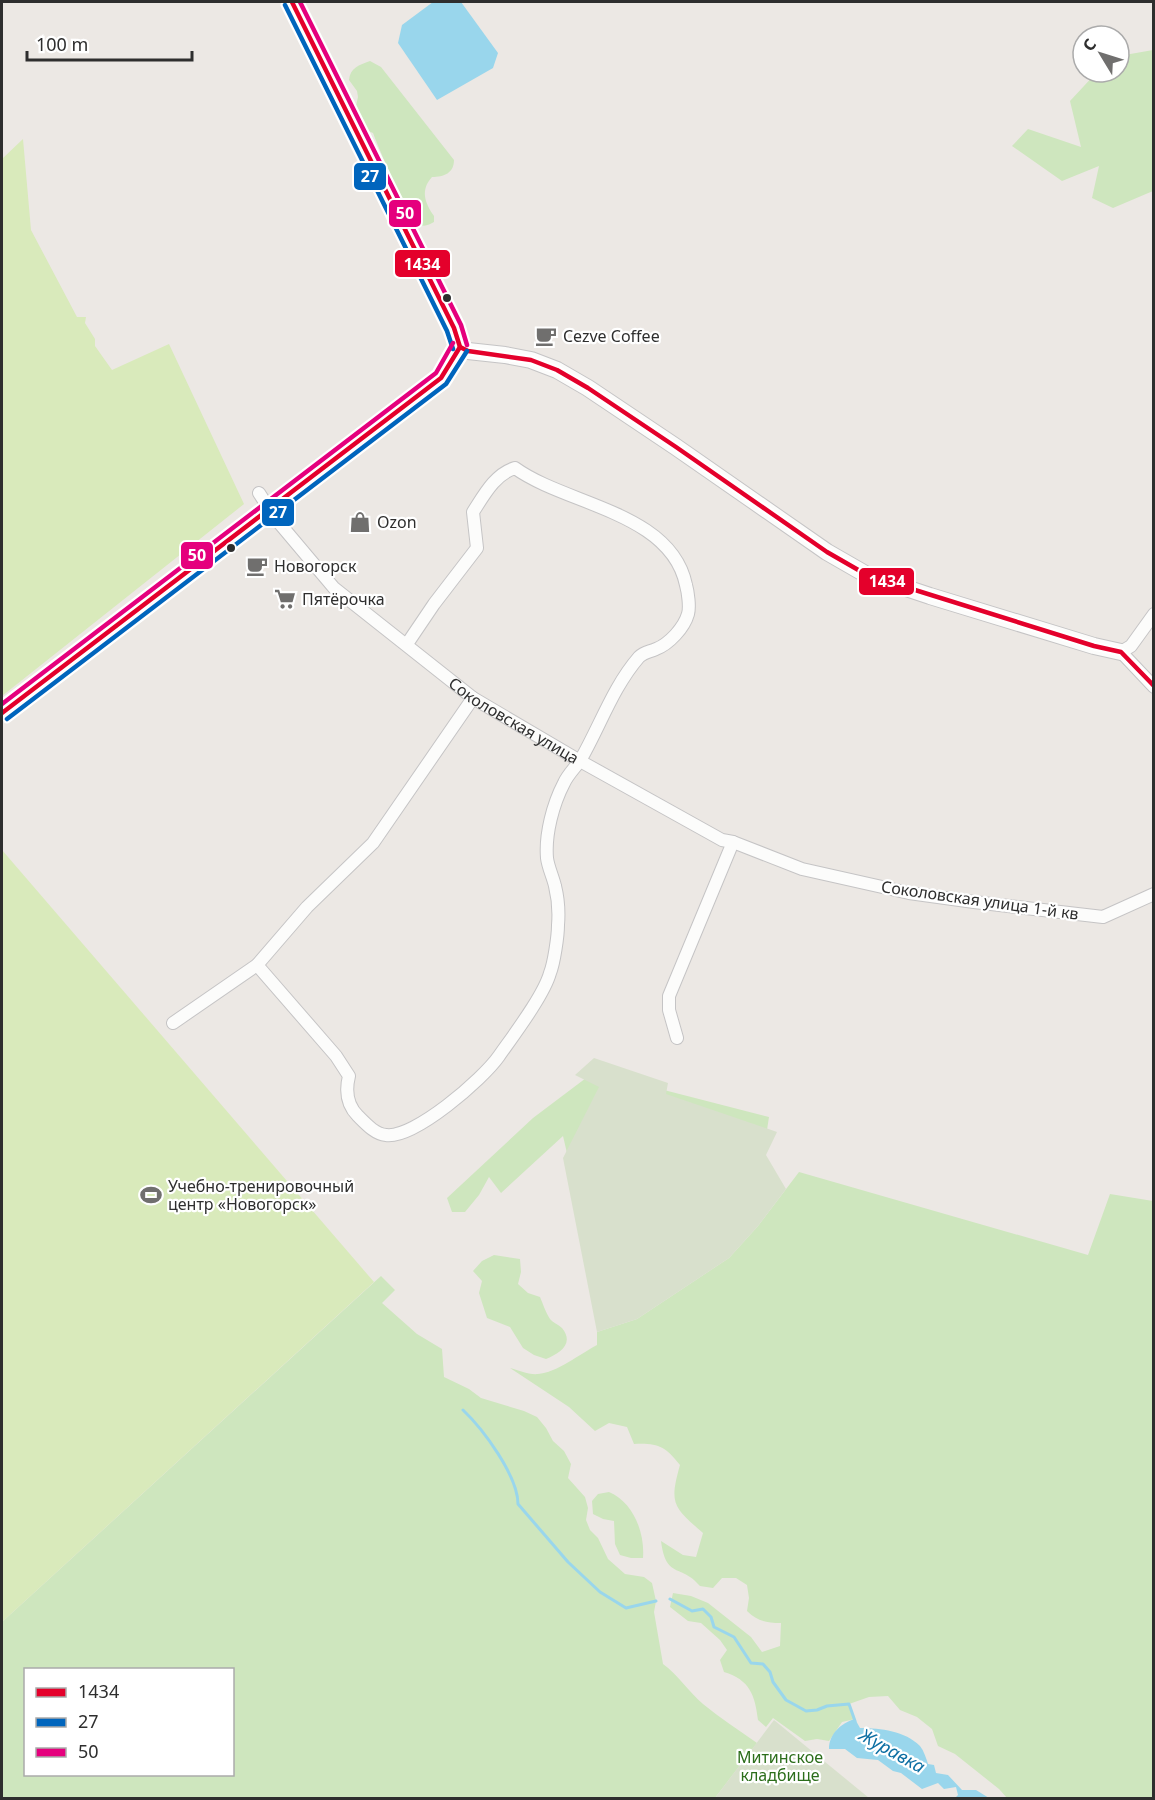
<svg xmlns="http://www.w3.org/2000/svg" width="1155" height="1800" font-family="'Noto Sans',sans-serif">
	<rect width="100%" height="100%" fill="#ece8e4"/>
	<g fill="#cee6be" fill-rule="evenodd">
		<path d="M 1153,50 L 1153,191 L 1113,208 L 1092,198 L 1099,166 L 1062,181 L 1012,146 L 1028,129 L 1081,147 L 1070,101 L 1097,72 L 1119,72 L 1119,56 Z"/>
		<path d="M 370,61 L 381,67 L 454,160 C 454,173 444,177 432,177 C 420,190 425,203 434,216 L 434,222 C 430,224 425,227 421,225 C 407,217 380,151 373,133 L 361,128 L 355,110 L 358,97 L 357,91 L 349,80 C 350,68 359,65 370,61 Z"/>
		<path d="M 594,1072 L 769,1117 L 762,1162 L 573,1179 L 563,1136 L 501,1193 L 489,1177 L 479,1195 L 465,1212 L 452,1212 L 447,1198 L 533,1118 Z"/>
		<path d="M 799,1172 L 1088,1255 L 1110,1194 L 1153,1201 L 1153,1798 L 1007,1798 L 999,1789 L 955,1754 L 938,1746 L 932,1729 L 917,1717 L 900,1710 L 888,1696 L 869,1697 L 849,1704 L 855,1719 L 842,1722 L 829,1741 L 817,1739 L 805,1741 L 773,1718 L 766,1727 L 758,1720 C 755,1695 750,1680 724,1672 L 720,1660 L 727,1650 L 720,1640 L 701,1623 L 688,1621 L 670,1607 L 673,1593 L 691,1596 L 708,1603 L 751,1637 L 762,1652 L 780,1646 L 781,1623 C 766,1623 757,1621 747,1611 L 749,1598 L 747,1585 L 736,1578 L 722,1578 L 713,1588 L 700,1586 C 681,1563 666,1580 661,1541 L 683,1555 L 696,1557 L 703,1533 C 673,1507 669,1504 680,1465 C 665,1446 658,1443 634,1444 L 627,1427 L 609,1423 L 595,1431 L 569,1407 L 510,1368 C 518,1370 529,1375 538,1374 C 556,1373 580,1354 597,1345 L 597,1332 L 637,1319 L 729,1258 L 758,1226 Z"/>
		<path d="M 494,1255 L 520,1259 L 521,1272 L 518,1284 L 528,1293 L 540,1297 C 543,1304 546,1313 550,1319 C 553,1323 558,1324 562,1328 C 575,1344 559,1354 546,1359 L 534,1355 L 523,1348 L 510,1327 L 487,1318 L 479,1293 L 482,1281 L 473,1271 L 482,1261 Z"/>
		<path d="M 381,1276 L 395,1290 L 382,1303 L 417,1334 L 442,1349 L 444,1377 L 469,1389 L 481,1398 L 524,1411 L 537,1417 L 546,1428 L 553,1441 L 564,1451 L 571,1464 L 568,1478 L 585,1497 L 588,1508 L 586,1520 L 590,1530 L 598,1538 L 608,1559 L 625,1574 L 644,1577 L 652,1583 L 656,1601 L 654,1612 L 663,1664 C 678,1675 688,1691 703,1704 C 720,1718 739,1730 757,1743 L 715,1798 L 2,1798 L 2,1622 ZM 26,1670 L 232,1670 L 232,1774 L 26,1774 Z"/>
		<path d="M 609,1492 C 633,1502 645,1532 643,1558 L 631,1558 L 620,1555 L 615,1544 L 614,1521 L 603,1519 L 593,1514 L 592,1501 L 598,1494 Z"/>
	</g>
	<g fill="#d8e0cc">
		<path d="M 594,1058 L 668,1083 L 666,1094 L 777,1132 L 766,1155 L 786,1189 L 758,1226 L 729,1258 L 637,1319 L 597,1332 L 563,1158 L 599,1087 L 575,1075 Z"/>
		<path d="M 774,1720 L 869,1798 L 715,1798 Z"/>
	</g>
	<g fill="#d9eabb">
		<path d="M 23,139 L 31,230 L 77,317 L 86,317 L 85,323 L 95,339 L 95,346 L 112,370 L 169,344 L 244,504 L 2,696 L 2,159 Z"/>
		<path d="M 2,850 L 374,1282 L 2,1622 Z"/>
	</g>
	<g fill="#99d6ec">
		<path d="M 433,2 L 461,2 L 498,53 L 493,68 L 437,100 L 398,43 L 402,25 Z"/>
		<path d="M 855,1719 L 860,1728 C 881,1728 905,1731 920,1746 C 924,1751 926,1758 928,1764 L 934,1765 L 936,1773 L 948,1775 L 962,1790 L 976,1790 L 989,1798 L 955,1798 L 958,1795 L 956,1787 L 944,1789 L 938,1783 L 922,1789 L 901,1773 L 893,1771 L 878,1760 L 857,1758 L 845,1749 L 829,1749 C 829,1734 841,1723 855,1719 Z"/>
	</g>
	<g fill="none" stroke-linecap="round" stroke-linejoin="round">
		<g stroke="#99d6ec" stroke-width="3">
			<path d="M 463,1410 C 483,1429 518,1476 518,1504 L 568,1562 L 600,1592 L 626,1608 L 656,1601"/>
			<path d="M 670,1599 L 692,1611 L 703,1609 L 711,1617 L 714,1627 L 734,1637 L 751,1663 L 763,1664 L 770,1672 L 773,1682 L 786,1700 L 806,1711 L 817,1710 L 827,1706 L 849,1704 L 855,1721"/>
		</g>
		<defs>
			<g id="street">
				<path id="s1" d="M 259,493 L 275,518 L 334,588 L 473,698 L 580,761 L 722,840 L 733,842 L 802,869 L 909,893 L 974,902 L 1103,917 L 1154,894"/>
				<path d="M 1154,614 L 1131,646 L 1121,652 L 1154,687"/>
				<path d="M 257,965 L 336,1056 L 349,1076 C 345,1092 347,1105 358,1116 C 366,1124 375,1134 386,1135 C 414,1139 483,1079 499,1056 C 513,1036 544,995 550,973 C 554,963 558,936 558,925 C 559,913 558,898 555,886 C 553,877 548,867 547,858 C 545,834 553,804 564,783 C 568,774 576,767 581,759 C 600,726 613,687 639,657 C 644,652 649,652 656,649 C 669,644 684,628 688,614 C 690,607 688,592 686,585 C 671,512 566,505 515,468 C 495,474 484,495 473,512 L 477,548 L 434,604 L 407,644"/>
				<path d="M 173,1023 L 257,965 L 307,907 L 373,843 L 473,698"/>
				<path d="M 677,1038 L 669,1010 L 669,996 L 733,842"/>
			</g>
			<g id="secondary">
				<path d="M 292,2 L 441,302 L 454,328 L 460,347 L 468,351 L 505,355 L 531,360 L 557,370 L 588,388 L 676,447 L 827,552 L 867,575 L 930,596 L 1094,646 L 1121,652"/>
				<path d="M 2,713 L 441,378 L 451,364 L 460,347"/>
			</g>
		</defs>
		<use href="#street" stroke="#c5c4c5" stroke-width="14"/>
		<use href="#secondary" stroke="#c5c4c5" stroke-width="18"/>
		<use href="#street" stroke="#fcfcfb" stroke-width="12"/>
		<use href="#secondary" stroke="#fcfcfb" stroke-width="16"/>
		<defs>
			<g id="bus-1">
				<path d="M 292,2 L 454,328 L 460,347 L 468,351 L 531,360 L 557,370 L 588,388 L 676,447 L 827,552 L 867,575 L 1094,646 L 1121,652 L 1154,686"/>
				<path d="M 2,713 L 441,378 L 460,347"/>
			</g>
			<g id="bus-2">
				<path d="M 285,5 L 447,331 L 453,349"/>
				<path d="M 7,719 L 446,384 L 467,351"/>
			</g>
			<g id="bus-3">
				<path d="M 300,2 L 461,325 L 467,345"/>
				<path d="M 2,704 L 436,373 L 453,343"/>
			</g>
		</defs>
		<use href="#bus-1" stroke="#fff" stroke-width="9"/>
		<use href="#bus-2" stroke="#fff" stroke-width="9"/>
		<use href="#bus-3" stroke="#fff" stroke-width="9"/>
		<use href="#bus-1" stroke="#e4002b" stroke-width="4.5"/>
		<use href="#bus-2" stroke="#0065bd" stroke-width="4.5"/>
		<use href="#bus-3" stroke="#e5007d" stroke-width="4.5"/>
	</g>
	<defs>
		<symbol id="cafe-bare" viewBox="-9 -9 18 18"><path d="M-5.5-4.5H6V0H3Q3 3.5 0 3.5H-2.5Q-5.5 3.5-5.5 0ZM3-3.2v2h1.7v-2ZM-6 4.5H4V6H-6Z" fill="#706f6e" stroke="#fff" stroke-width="2.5" paint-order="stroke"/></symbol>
		<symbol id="shop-bare" viewBox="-9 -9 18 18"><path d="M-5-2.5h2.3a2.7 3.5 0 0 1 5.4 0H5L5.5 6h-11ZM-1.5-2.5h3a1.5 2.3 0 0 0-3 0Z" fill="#706f6e" stroke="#fff" stroke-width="2.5" paint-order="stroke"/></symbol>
		<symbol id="supermarket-bare" viewBox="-9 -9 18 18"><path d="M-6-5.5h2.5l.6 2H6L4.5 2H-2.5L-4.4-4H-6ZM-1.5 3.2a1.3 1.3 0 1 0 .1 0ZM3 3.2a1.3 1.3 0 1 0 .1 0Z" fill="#706f6e" stroke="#fff" stroke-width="2.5" paint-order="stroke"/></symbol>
		<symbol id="stadium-bare" viewBox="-9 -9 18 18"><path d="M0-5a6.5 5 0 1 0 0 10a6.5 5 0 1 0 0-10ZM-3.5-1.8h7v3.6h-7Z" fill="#706f6e" stroke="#fff" stroke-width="2.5" paint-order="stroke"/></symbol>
	</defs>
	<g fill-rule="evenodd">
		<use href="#cafe-bare" x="531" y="321" width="30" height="30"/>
		<use href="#shop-bare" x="345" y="507" width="30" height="30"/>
		<use href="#cafe-bare" x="242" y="551" width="30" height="30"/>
		<use href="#supermarket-bare" x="270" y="584" width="30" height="30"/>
		<use href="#stadium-bare" x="136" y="1180" width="30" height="30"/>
	</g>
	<g fill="#2e2e2e" stroke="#fff" stroke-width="2">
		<circle cx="447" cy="298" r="5"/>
		<circle cx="231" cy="548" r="5"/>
	</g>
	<g text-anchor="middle" stroke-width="4.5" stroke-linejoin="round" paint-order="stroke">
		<g font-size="16" fill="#2e2e2e" stroke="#fff" text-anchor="start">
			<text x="563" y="342">Cezve Coffee</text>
			<text x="377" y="528">Ozon</text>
			<text x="274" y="572">Новогорск</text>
			<text x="302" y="605">Пятёрочка</text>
			<text x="168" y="1192">Учебно-тренировочный<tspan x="168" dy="18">центр «Новогорск»</tspan></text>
		</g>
		<g font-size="16" fill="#2e2e2e" stroke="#fff">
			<text dy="6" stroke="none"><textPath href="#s1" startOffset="345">Соколовская улица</textPath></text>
			<text transform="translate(980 900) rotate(8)" y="6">Соколовская улица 1-й кв</text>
		</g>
		<g font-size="16" fill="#2c6e1b" stroke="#fff">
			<text x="780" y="1763">Митинское<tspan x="780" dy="18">кладбище</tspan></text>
		</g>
		<g font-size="18" font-style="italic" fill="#0d6fa3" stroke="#fff">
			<text transform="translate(892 1751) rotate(29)" y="6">Журавка</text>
		</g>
	</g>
	<g stroke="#fff" stroke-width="2">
		<rect x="353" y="162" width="34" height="29" rx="6" fill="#0065bd"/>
		<rect x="388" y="199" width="34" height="29" rx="6" fill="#e5007d"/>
		<rect x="394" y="249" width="57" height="29" rx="6" fill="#e4002b"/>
		<rect x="261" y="498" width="34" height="29" rx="6" fill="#0065bd"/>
		<rect x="180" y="541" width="34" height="29" rx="6" fill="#e5007d"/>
		<rect x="858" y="567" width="57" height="29" rx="6" fill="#e4002b"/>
	</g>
	<g font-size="16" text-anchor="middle" font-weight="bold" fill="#fff">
		<text x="370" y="182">27</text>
		<text x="405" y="219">50</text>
		<text x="422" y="270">1434</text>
		<text x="278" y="518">27</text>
		<text x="197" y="561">50</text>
		<text x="887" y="587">1434</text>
	</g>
	<rect width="1155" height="1800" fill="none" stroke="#2e2e2e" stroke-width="6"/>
	<rect x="24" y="1668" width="210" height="108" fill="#ffffff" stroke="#ababab" stroke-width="1.5"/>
	<rect x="36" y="1688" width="30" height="9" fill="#e4002b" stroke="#ababab" stroke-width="1.5"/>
	<text x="78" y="1698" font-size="18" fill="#2e2e2e">1434</text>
	<rect x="36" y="1718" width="30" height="9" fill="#0065bd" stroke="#ababab" stroke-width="1.5"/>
	<text x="78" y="1728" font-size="18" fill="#2e2e2e">27</text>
	<rect x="36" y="1748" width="30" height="9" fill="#e5007d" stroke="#ababab" stroke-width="1.5"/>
	<text x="78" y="1758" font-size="18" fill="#2e2e2e">50</text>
	<g transform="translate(1101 54) rotate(308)"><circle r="28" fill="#ffffff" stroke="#ababab" stroke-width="1.5"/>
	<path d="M0-4.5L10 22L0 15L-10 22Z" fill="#706f6e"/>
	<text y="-9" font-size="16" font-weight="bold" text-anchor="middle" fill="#2e2e2e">С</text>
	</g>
	<path d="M27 51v9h165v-9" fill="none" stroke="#2e2e2e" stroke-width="3"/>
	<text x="36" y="51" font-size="18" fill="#2e2e2e" stroke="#ffffff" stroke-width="4.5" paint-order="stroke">100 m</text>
</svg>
